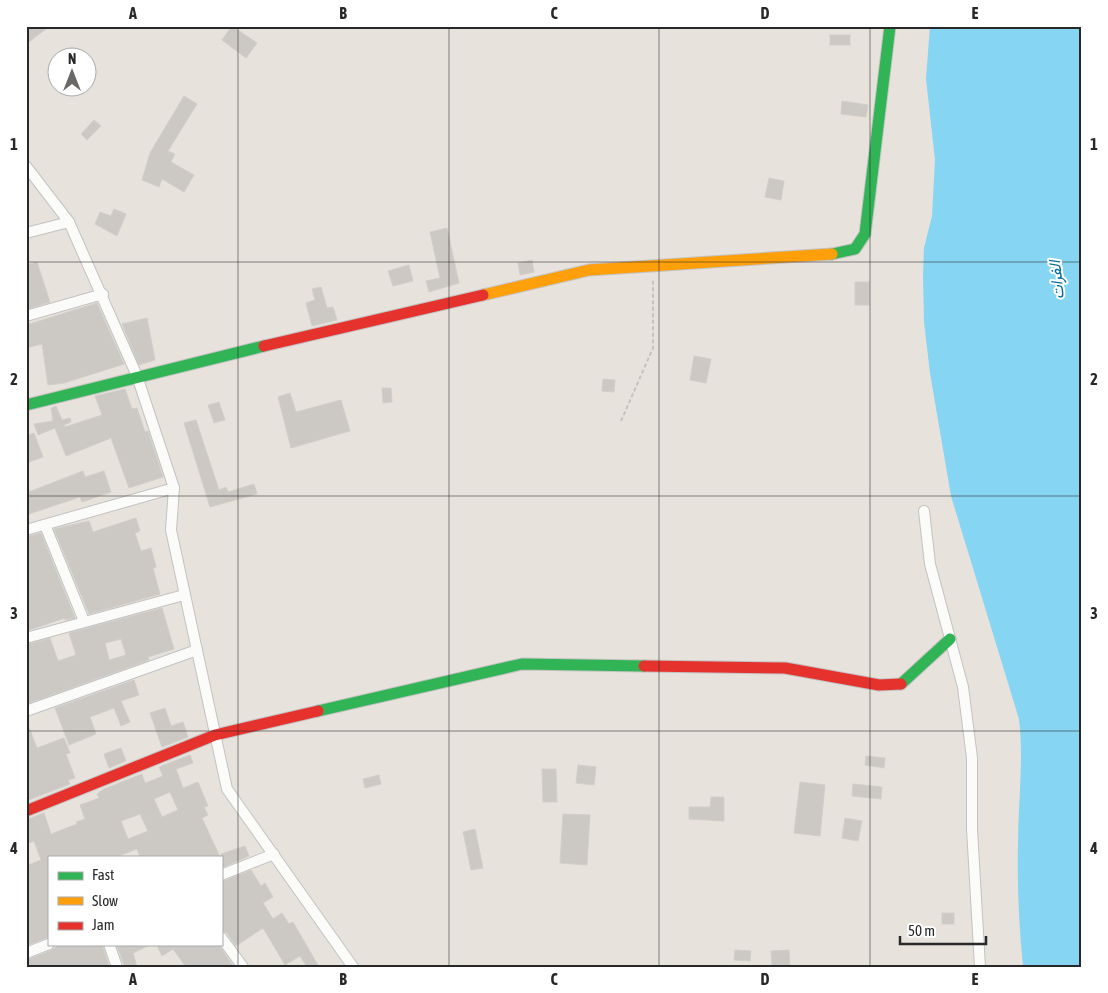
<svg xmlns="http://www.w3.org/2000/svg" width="1108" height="993" font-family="'Asap Condensed',Vazirmatn,sans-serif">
	<rect width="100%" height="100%" fill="#e7e2dc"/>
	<path fill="#86d5f2" d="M 930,26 L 1082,26 L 1082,967 L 1023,966 C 1019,926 1017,885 1018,845 C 1018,803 1024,761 1019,719 L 951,496 L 930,373 L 924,322 L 923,276 L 924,248 L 932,216 L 935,160 L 926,79 Z"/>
	<g fill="#ccc8c4" stroke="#d2cec8" fill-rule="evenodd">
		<path d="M 26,26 L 50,26 L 26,44 Z"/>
		<path d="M 232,26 L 257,43 L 246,58 L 222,40 Z"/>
		<rect x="830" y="35" width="20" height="10"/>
		<path d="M 184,96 L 197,104 L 168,151 L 175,154 L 171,162 L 194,175 L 184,192 L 162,179 L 159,187 L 142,180 L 150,153 Z"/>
		<path d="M 842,101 L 868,105 L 866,117 L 841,114 Z"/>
		<path d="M 94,120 L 101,126 L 87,140 L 81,134 Z"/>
		<path d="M 769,178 L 784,181 L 781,200 L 765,197 Z"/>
		<path d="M 114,209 L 126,214 L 117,236 L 95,224 L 100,212 L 111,216 Z"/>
		<path d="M 447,228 L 459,283 L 429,292 L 426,281 L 440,278 L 430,232 Z"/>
		<path d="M 532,260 L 534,272 L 520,275 L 518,263 Z"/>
		<path d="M 37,262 L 50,302 L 27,309 L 26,265 Z"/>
		<path d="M 409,265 L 413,281 L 393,286 L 388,271 Z"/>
		<rect x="855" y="282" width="14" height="23"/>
		<path d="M 321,287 L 327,308 L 333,307 L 337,320 L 312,326 L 306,303 L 315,300 L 312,289 Z"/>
		<path d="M 97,303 L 124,364 L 64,383 L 48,385 L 42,344 L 26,348 L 26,325 Z"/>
		<path d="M 147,318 L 155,360 L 139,365 L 122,324 Z"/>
		<path d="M 694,356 L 711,359 L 706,383 L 690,380 Z"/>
		<path d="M 603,379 L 615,380 L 614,392 L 602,391 Z"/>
		<path d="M 382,388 L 391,388 L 392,402 L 383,403 Z"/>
		<path d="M 125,389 L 132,409 L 137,408 L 145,432 L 148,431 L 163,477 L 129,488 L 111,438 L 66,456 L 55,428 L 38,435 L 34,424 L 53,421 L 51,408 L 56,406 L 62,420 L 70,418 L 71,422 L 64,425 L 65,427 L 102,415 L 95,396 Z"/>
		<path d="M 290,393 L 296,412 L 341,400 L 350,431 L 291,448 L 278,397 Z"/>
		<path d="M 219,402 L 225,420 L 214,423 L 208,405 Z"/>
		<path d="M 196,420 L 219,490 L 226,487 L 228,492 L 254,484 L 257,494 L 210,507 L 184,423 Z"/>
		<path d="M 34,433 L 43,457 L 26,463 L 26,436 Z"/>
		<path d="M 83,471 L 85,477 L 104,471 L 111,492 L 82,502 L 80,497 L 26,515 L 26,493 Z"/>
		<path d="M 136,518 L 140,531 L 135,533 L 141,551 L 151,548 L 156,567 L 153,568 L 160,594 L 89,614 L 54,529 L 89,521 L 93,532 Z"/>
		<path d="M 41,533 L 75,618 L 65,620 L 65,618 L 26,631 L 26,537 Z"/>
		<path d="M 162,608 L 174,649 L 148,657 L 149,660 L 26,704 L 26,645 L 50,638 L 58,661 L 76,655 L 69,633 ZM 121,639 L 126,655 L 109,660 L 105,643 Z"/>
		<path d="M 134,680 L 139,695 L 121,701 L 130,722 L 121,726 L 114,708 L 90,717 L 96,734 L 69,745 L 55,708 Z"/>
		<path d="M 165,708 L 171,726 L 183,722 L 188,737 L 162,747 L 150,713 Z"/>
		<path d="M 26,720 L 37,748 L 64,738 L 70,753 L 66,754 L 75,778 L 68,780 L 70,784 L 26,801 Z"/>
		<path d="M 121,748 L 126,761 L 109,768 L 104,754 Z"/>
		<path d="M 190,755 L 193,763 L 176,769 L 183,788 L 198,782 L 208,806 L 204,807 L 208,815 L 202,818 L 220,857 L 140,857 L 137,849 L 116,857 L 49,857 L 49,937 L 26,946 L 26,866 L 41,860 L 34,841 L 26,844 L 26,820 L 44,813 L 51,834 L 77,824 L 76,822 L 85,819 L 80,805 L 99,798 L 97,794 L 104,789 L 142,774 L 145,783 L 163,776 L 159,767 ZM 170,792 L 178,810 L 162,817 L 154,799 ZM 140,814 L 148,831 L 128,839 L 121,821 Z"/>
		<path d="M 866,756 L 885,758 L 884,768 L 865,765 Z"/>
		<path d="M 578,765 L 596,767 L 594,785 L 576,783 Z"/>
		<path d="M 542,769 L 556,769 L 557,802 L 543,802 Z"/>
		<path d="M 379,775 L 381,784 L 365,788 L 363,779 Z"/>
		<path d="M 800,782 L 825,785 L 820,836 L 794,833 Z"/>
		<path d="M 853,784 L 882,787 L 881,799 L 852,796 Z"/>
		<path d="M 711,797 L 724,797 L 724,821 L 689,819 L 689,807 L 710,807 Z"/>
		<path d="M 563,814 L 590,815 L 587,865 L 560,863 Z"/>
		<path d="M 845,818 L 862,821 L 858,841 L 842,838 Z"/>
		<path d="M 475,829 L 483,868 L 471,870 L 463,832 Z"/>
		<path d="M 245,846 L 249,856 L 221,868 L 221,854 Z"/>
		<path d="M 251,870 L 261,886 L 265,883 L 273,897 L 263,903 L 273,919 L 282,913 L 289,924 L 293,922 L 319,967 L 307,967 L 300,956 L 285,965 L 263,928 L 236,946 L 227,933 L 221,930 L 221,882 Z"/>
		<rect x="942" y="913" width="12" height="11"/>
		<path d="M 60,944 L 102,944 L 109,966 L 26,967 L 26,960 L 52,950 Z"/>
		<path d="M 116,944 L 152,944 L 133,953 L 137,967 L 125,967 Z"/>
		<path d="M 156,944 L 218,944 L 234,967 L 186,967 L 173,949 L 162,956 Z"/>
		<path d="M 735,950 L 751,951 L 750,961 L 734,960 Z"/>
		<path d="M 789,950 L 790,967 L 772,967 L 771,951 Z"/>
	</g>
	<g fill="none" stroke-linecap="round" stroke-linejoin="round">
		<defs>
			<g id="street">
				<path d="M 26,166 L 69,222 L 137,376 L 174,488 L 171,530 L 227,789 L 353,967"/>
				<path d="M 26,233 L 69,222"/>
				<path d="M 26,316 L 103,294"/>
				<path d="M 924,511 L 930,564 L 963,687 L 972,758 L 972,829 L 980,967"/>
				<path d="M 45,525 L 84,621"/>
				<path d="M 26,530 L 174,488"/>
				<path d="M 26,638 L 184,595"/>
				<path d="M 26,711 L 197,650"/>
				<path d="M 221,875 L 274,854"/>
				<path d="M 221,937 L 243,967"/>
				<path d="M 109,944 L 117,967"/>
				<path d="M 26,953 L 49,944"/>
			</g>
			<g id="fast">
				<path d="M 832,254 L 855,249 L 865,234 L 890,26"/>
				<path d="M 26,405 L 264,346"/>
				<path d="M 901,684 L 950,639"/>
				<path d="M 318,711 L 522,664 L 644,666"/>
			</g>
			<path id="slow" d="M 483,295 L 589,270 L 832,254"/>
			<g id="jam">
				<path d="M 264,346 L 483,295"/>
				<path d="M 644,666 L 785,668 L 879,685 L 901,684"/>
				<path d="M 26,811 L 215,735 L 318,711"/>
			</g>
		</defs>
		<use href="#street" stroke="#c3c2c3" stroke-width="12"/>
		<use href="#fast" stroke="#c3c2c3" stroke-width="13"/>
		<use href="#slow" stroke="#c3c2c3" stroke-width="13"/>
		<use href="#jam" stroke="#c3c2c3" stroke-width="13"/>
		<path stroke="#c4c3c2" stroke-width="2" stroke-dasharray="4 2.5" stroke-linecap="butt" d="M 621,421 L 653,348 L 653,279"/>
		<use href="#street" stroke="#fbfbfa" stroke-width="10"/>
		<use href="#fast" stroke="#30b455" stroke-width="11"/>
		<use href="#slow" stroke="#ff9f0a" stroke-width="11"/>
		<use href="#jam" stroke="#e5322d" stroke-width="11"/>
	</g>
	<path fill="none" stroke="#282828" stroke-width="1" stroke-opacity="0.55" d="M 238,26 L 238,967M 449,26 L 449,967M 659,26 L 659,967M 870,26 L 870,967M 26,262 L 1082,262M 26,496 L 1082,496M 26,731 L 1082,731"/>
	<g text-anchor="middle" stroke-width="4" stroke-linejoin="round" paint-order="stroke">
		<g font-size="16" font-style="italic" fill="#006aa3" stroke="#fff">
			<text transform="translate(1056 280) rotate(-96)" y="6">الفرات</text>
		</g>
	</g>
	<rect width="1108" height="993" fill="none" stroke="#ffffff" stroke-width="55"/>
	<rect x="48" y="856" width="175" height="90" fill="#ffffff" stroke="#a9a9a9"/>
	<rect x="58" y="872" width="25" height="8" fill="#30b455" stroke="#a9a9a9"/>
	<text x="92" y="880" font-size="15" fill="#282828">Fast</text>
	<rect x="58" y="897" width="25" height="8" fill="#ff9f0a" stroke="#a9a9a9"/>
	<text x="92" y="906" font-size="15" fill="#282828">Slow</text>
	<rect x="58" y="922" width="25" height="8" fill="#e5322d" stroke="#a9a9a9"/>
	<text x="92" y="930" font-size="15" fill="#282828">Jam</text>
	<g transform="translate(72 72)"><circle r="24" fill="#ffffff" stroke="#a9a9a9"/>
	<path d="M0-4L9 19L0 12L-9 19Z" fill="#6b6967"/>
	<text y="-8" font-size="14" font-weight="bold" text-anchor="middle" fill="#282828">N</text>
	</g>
	<path d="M900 936v8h86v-8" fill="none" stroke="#282828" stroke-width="2.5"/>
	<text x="908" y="936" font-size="15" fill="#282828" stroke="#ffffff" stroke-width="4" paint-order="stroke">50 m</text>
	<rect x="28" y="28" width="1052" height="938" fill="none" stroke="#282828" stroke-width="2"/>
	<g font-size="16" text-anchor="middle" font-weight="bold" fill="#282828">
		<text x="133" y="19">A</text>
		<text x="343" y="19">B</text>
		<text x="554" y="19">C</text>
		<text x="765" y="19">D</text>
		<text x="975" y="19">E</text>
		<text x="14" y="150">1</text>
		<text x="1094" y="150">1</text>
		<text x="14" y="385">2</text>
		<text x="1094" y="385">2</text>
		<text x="14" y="619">3</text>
		<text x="1094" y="619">3</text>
		<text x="14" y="854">4</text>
		<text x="1094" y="854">4</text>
		<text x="133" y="985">A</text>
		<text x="343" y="985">B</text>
		<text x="554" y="985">C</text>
		<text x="765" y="985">D</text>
		<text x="975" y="985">E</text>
	</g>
</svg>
